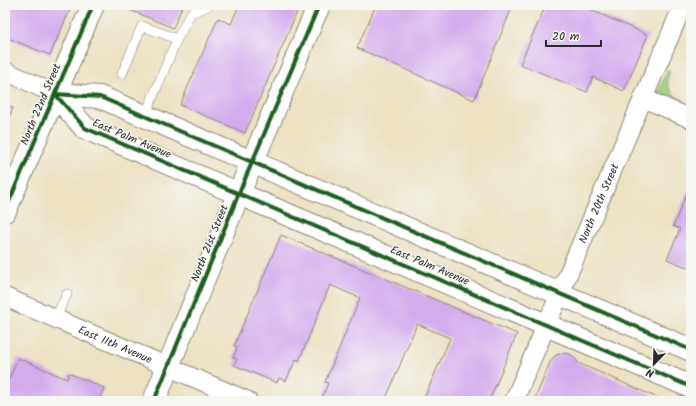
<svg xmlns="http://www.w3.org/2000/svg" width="696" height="406" font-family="Kalam,sans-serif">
	<rect width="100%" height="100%" fill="#f6f6f2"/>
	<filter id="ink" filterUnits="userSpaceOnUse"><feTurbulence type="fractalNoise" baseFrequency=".025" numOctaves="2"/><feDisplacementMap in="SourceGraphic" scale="8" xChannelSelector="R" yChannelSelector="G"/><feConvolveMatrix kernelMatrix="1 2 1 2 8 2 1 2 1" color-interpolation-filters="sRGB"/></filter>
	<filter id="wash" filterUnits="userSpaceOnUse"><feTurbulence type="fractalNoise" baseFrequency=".012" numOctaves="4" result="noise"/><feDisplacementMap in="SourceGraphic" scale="16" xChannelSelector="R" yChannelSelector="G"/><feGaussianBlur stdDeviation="0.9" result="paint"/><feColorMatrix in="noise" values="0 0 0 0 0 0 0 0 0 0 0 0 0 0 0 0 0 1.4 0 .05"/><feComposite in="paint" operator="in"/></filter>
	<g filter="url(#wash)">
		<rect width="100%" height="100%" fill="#ece1c2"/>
		<path fill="#95c878" stroke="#607a52" d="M 668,69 L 670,71 C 665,82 669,93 680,99 L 679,102 L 658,92 Z"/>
		<g id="blocks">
			<g fill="#d3acee">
				<path d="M 5,5 L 72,5 L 50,55 L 5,37 Z"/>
				<path d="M 118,5 L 183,5 L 173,28 Z"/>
				<path d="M 239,5 L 300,5 L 245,133 L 180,105 L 218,18 L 231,24 Z"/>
				<path d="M 376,5 L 513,5 L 474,100 L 357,48 Z"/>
				<path d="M 540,5 L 580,5 L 648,35 L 624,91 L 593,77 L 587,92 L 520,64 L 545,7 Z"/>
				<path d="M 5,104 L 13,108 L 5,126 Z"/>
				<path d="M 691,183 L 691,269 L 667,259 L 680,229 L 673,226 Z"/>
				<path d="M 281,235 L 517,334 L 489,401 L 423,401 L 450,338 L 417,324 L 385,401 L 328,401 L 328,400 L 322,398 L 328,383 L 325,382 L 360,298 L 330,285 L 299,361 L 296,359 L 286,381 L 279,378 L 277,383 L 234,365 L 237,359 L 233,358 L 237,347 L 234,346 Z"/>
				<path d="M 563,353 L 570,354 L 575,358 L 578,363 L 665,401 L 534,401 L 551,360 L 556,355 Z"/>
				<path d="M 18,358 L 67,379 L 69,373 L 104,388 L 98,401 L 5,401 L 5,388 Z"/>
			</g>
		</g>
	</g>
	<g filter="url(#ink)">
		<use href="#blocks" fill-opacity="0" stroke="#8c8676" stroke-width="1"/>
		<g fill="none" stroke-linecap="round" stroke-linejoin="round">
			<defs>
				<g id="lane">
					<path d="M 122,74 L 142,26 L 177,39"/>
					<path d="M 145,116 L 177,39 L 191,13 L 208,6 L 208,5"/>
					<path d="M 55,319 L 67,294"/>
				</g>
				<g id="street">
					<path d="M 5,71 L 55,94"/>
					<path d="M 643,98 L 691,119"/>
					<path id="s1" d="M 5,297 L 248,401"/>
					<path id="s2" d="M 514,401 L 683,5"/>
				</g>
				<g id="secondary">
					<path d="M 55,94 L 85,128 L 691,387"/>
					<path d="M 55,94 L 100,97 L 691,350"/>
				</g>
				<g id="primary">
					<path d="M 5,211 L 93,5"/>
					<path d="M 154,401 L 239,193 L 319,5"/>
				</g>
			</defs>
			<use href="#lane" stroke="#8c8676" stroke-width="10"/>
			<use href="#street" stroke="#8c8676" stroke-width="20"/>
			<use href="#secondary" stroke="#8c8676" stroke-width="24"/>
			<use href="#primary" stroke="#8c8676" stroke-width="24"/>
			<use href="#lane" stroke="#fff" stroke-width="9"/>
			<use href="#street" stroke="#fff" stroke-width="18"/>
			<use href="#secondary" stroke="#fff" stroke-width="22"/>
			<use href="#primary" stroke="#fff" stroke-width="22"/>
			<defs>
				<g id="cycleway">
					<path d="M 55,94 L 85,128 L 691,387"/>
					<path d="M 55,94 L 100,97 L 691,350"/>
					<path d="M 5,211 L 93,5"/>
					<path d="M 154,401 L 239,193 L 319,5"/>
				</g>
			</defs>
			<use href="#cycleway" stroke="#f6f6f2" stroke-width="6"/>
			<use href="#cycleway" stroke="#1b5e20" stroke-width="4"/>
		</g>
	</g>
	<g text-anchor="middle" stroke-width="3.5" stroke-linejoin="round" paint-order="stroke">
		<g font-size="11" fill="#2b2b2b" stroke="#f6f6f2">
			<text transform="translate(40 104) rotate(-67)" y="4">North 22nd Street</text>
			<text transform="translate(132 138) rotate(23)" y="4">East Palm Avenue</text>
			<text dy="4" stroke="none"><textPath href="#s2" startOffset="215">North 20th Street</textPath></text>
			<text transform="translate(209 243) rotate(-68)" y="4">North 21st Street</text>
			<text transform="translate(430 265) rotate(23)" y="4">East Palm Avenue</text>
			<text dy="4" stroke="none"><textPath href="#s1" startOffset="120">East 11th Avenue</textPath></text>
		</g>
	</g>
	<rect width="696" height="406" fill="none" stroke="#f6f6f2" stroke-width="20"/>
	<g transform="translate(654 364) rotate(203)" stroke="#f6f6f2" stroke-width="3" paint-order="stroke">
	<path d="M0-3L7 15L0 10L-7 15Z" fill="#2b2b2b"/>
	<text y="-6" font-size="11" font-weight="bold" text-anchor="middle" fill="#2b2b2b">N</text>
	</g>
	<path d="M546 40v6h55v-6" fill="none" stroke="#2b2b2b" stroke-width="2"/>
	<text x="552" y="40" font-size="12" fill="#2b2b2b" stroke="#f6f6f2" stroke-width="3" paint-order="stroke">20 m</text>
</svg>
